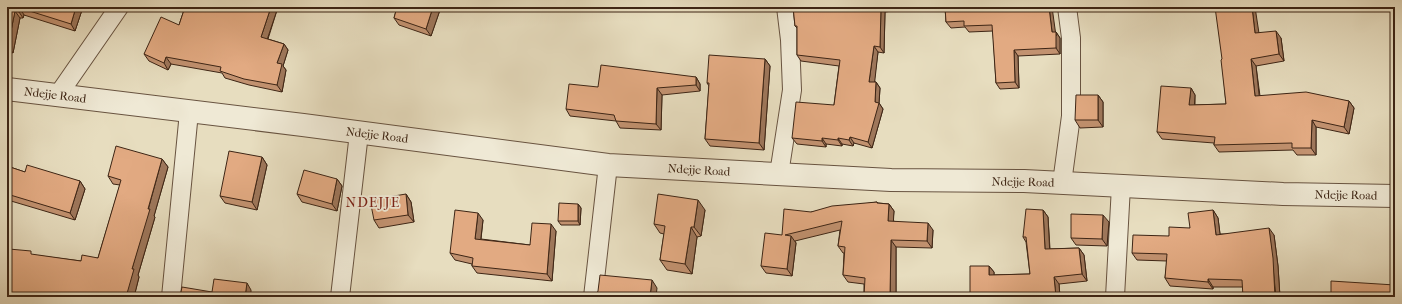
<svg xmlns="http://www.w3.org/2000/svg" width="1402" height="304" font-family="'IM FELL French Canon',serif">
	<rect width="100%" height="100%" fill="#e7ddbf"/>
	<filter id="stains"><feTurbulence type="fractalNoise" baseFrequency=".005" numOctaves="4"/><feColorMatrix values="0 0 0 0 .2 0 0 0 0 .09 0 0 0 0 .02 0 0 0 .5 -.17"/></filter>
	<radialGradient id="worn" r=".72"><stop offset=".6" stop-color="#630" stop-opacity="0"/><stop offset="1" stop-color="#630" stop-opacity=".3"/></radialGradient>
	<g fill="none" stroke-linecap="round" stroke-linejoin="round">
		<defs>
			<g id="minor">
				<path d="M 58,95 L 119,7"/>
				<path d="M 779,174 L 792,90 L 790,40 L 786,7"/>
				<path d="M 1062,183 L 1071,116 L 1071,38 L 1067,7"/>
				<path d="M 171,297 L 189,112"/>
				<path d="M 340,297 L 359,133"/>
				<path d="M 593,297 L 608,165"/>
				<path d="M 1115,297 L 1121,186"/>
			</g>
			<path id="tertiary" d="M 7,89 L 303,125 L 608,165 L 891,180 L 1024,181 L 1283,194 L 1395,196"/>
		</defs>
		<use href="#minor" stroke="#685340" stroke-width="20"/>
		<use href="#tertiary" stroke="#685340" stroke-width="24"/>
		<use href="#minor" stroke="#efe9d5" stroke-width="18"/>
		<use href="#tertiary" stroke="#efe9d5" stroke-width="22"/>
	</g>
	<g fill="#c29270" stroke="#3d2515">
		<path d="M 7,7 L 83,7 L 75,31 L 24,15 L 23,18 L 20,18 L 13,53 L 7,51 Z"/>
		<path d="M 185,7 L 278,7 L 268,39 L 284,44 L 288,50 L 283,66 L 286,70 L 282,92 L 249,85 L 225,78 L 222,73 L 171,64 L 168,70 L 149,61 L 144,54 L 179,25 Z"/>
		<path d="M 397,7 L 441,7 L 431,36 L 399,25 L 394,18 Z"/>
		<path d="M 793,7 L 921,7 L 885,12 L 884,53 L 878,52 L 874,82 L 876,82 L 880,88 L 879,103 L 883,109 L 872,148 L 854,143 L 853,146 L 842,144 L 842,146 L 826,144 L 826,147 L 797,144 L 792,138 L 834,105 L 839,66 L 801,61 L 797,55 L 797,28 L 795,26 Z"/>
		<path d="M 945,7 L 1056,32 L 1060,38 L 1060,54 L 1018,56 L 1019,88 L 1000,89 L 996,83 L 993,31 L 969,32 L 965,27 L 951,28 L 946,22 Z"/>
		<path d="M 1259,33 L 1281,38 L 1284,61 L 1256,66 L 1260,96 L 1349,101 L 1354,108 L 1349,134 L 1316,127 L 1316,155 L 1297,155 L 1293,150 L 1219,152 L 1214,145 L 1214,143 L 1162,139 L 1157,132 L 1191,88 L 1195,95 L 1195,105 L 1226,104 L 1222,59 Z"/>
		<path d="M 765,59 L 770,66 L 764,150 L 710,146 L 705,139 L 709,86 L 707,83 Z"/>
		<path d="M 696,77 L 700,84 L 700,91 L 662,95 L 661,130 L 620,128 L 616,121 L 570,116 L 566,109 L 598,87 Z"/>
		<path d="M 1098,95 L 1103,102 L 1103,127 L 1080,128 L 1075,120 Z"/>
		<path d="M 262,157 L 267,165 L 257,210 L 225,203 L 220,196 Z"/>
		<path d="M 162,159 L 168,167 L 154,216 L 155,217 L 138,275 L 139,277 L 134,297 L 7,297 L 33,255 L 81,261 L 98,258 L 120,185 L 113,184 L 108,176 Z"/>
		<path d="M 7,166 L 25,172 L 80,181 L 85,189 L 75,220 L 11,201 L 10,205 L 7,204 Z"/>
		<path d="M 337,179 L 342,186 L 337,211 L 302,202 L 297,194 Z"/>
		<path d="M 406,194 L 411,202 L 414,222 L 379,228 L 374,220 Z"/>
		<path d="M 877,202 L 878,203 L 889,204 L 894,211 L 893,221 L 933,230 L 932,248 L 896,247 L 896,297 L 842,297 L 864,296 L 864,284 L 848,282 L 843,275 L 844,253 L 843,253 L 838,246 L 840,230 L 795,241 L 796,243 L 792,276 L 766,273 L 761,266 L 782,235 L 811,212 Z"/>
		<path d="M 578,204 L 581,208 L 580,225 L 561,225 L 558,221 Z"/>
		<path d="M 705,210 L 701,236 L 697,237 L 692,274 L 667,270 L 660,260 L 664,234 L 660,233 L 654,224 Z"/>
		<path d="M 1043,210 L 1048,217 L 1050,249 L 1079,248 L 1084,255 L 1087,281 L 1059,284 L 1060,297 L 970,297 L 989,266 L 994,272 L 994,275 L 1030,274 L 1026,242 L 1023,237 Z"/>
		<path d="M 1213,210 L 1218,218 L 1220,234 L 1274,235 L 1278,266 L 1280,297 L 1243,297 L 1243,287 L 1213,287 L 1213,289 L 1170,286 L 1165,278 L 1167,261 L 1137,260 L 1132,253 L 1169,236 L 1190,228 Z"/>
		<path d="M 483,220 L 481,239 L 530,245 L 556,231 L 552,281 L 477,273 L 472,266 L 472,264 L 455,260 L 450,253 Z"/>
		<path d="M 1109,222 L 1107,246 L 1076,245 L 1071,238 Z"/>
	</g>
	<g fill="#9e775b" stroke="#3d2515">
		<path d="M 76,7 L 83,7 L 75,31 L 71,24 Z"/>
		<path d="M 271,7 L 278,7 L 266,43 L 261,37 Z"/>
		<path d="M 433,7 L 441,7 L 431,36 L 426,29 Z"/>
		<path d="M 881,7 L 885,12 L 884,53 L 880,47 Z"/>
		<path d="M 1049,7 L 1052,7 L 1056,36 L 1056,32 L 1060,38 L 1060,54 L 1056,48 L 1052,32 Z"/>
		<path d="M 1252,7 L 1255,7 L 1260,40 L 1255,33 Z"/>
		<path d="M 20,8 L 24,15 L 23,18 L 19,12 Z"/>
		<path d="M 15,11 L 20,18 L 13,53 L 8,46 Z"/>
		<path d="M 1276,31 L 1281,38 L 1284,61 L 1279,54 Z"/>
		<path d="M 284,44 L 288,50 L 283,66 L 286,70 L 282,92 L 277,85 L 277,63 Z"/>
		<path d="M 874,46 L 878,52 L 874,88 L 869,82 Z"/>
		<path d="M 1014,50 L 1018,56 L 1019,88 L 1015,82 Z"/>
		<path d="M 166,57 L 171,64 L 168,70 L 164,63 Z"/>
		<path d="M 765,59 L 770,66 L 764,150 L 759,143 Z"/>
		<path d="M 1251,59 L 1256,66 L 1260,103 L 1255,96 Z"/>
		<path d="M 696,77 L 700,84 L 700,91 L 696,85 Z"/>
		<path d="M 876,82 L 880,88 L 879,103 L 883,109 L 872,148 L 868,142 L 875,102 Z"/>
		<path d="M 657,88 L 662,95 L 661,130 L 656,124 Z"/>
		<path d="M 1191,88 L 1195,95 L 1194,112 L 1189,105 Z"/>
		<path d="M 1098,95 L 1103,102 L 1103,127 L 1098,120 Z"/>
		<path d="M 1349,101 L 1354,108 L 1349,134 L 1344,127 Z"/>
		<path d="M 1312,120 L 1316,127 L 1316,155 L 1311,148 Z"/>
		<path d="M 850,137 L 854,143 L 853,146 L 849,140 Z"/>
		<path d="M 822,138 L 826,144 L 826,147 L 822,141 Z"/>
		<path d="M 838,138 L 842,144 L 842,146 L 838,140 Z"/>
		<path d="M 262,157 L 267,165 L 257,210 L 252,202 Z"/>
		<path d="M 162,159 L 168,167 L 154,216 L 155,217 L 138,275 L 139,277 L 134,297 L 126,297 L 132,269 Z"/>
		<path d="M 337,179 L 342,186 L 337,211 L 332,204 Z"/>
		<path d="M 80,181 L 85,189 L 75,220 L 70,213 Z"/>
		<path d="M 406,194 L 411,202 L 414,222 L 408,215 Z"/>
		<path d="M 7,195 L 11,201 L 10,205 L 7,200 Z"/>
		<path d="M 698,200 L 705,210 L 701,236 L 694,227 Z"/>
		<path d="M 578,204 L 581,208 L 580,225 L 578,221 Z"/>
		<path d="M 889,204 L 894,211 L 893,228 L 888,221 Z"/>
		<path d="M 1043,210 L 1048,217 L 1050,256 L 1045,249 Z"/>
		<path d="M 1213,210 L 1218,218 L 1221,242 L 1216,235 Z"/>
		<path d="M 478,213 L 483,220 L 480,246 L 475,239 Z"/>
		<path d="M 1103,215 L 1109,222 L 1107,246 L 1102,239 Z"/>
		<path d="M 928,223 L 933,230 L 932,248 L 927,241 Z"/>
		<path d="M 551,224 L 556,231 L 552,281 L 547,274 Z"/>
		<path d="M 691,227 L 697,237 L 692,274 L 685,264 Z"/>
		<path d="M 1269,228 L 1274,235 L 1278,266 L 1280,297 L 1276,297 Z"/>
		<path d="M 791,236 L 796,243 L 792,276 L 787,269 Z"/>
		<path d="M 891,240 L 896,247 L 896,297 L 890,297 Z"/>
		<path d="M 1079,248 L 1084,255 L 1087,281 L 1082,274 Z"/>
		<path d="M 989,266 L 994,272 L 994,282 L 989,275 Z"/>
		<path d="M 1054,277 L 1059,284 L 1060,297 L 1056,297 Z"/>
		<path d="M 1208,279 L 1213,287 L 1213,289 L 1208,282 Z"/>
		<path d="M 652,280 L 657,288 L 656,297 L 650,297 Z"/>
		<path d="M 247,283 L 251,290 L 251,297 L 245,297 Z"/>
	</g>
	<g fill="#e2aa82" stroke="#3d2515">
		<path d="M 7,7 L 76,7 L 71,24 L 20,8 L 19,12 L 15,11 L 8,46 L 7,46 Z"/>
		<path d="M 185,7 L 271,7 L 261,37 L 284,44 L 277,63 L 282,64 L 277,85 L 244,79 L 220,71 L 221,67 L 166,57 L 164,63 L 144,54 L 161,17 L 179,25 Z"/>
		<path d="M 397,7 L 433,7 L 426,29 L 394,18 Z"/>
		<path d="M 793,7 L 881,7 L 880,47 L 874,46 L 869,82 L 876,82 L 875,102 L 879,103 L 868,142 L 850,137 L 849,140 L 838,138 L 838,140 L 822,138 L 822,141 L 792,138 L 796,102 L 834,105 L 840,60 L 797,55 L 797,26 L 795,26 Z"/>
		<path d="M 945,7 L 1049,7 L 1052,32 L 1056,32 L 1056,48 L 1014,50 L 1015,82 L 996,83 L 992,25 L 964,26 L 964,21 L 946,22 Z"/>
		<path d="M 1215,7 L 1252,7 L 1255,33 L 1276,31 L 1279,54 L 1251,59 L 1255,96 L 1306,92 L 1349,101 L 1344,127 L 1312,120 L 1311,148 L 1292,148 L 1292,143 L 1214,145 L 1215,137 L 1157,132 L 1161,86 L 1191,88 L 1189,105 L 1226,104 L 1221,60 L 1222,59 Z"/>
		<path d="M 709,55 L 765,59 L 759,143 L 705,139 L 709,83 L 707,83 Z"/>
		<path d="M 601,65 L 696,77 L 696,85 L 657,88 L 656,124 L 616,121 L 614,115 L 566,109 L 569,84 L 598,87 Z"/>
		<path d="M 1076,95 L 1098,95 L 1098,120 L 1075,120 Z"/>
		<path d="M 116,146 L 162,159 L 148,209 L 150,209 L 132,269 L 134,269 L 126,297 L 7,297 L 7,274 L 9,249 L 31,251 L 31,254 L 81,261 L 82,255 L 98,258 L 121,180 L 108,176 Z"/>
		<path d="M 229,151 L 262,157 L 252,202 L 220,196 Z"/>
		<path d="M 27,165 L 80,181 L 70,213 L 7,194 L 7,166 L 25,172 Z"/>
		<path d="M 304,170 L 337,179 L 332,204 L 297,194 Z"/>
		<path d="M 406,194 L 408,215 L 374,220 L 370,200 Z"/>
		<path d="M 658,194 L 698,200 L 694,227 L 691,227 L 685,264 L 660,260 L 665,226 L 654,224 Z"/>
		<path d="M 877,202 L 877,203 L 889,204 L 888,221 L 928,223 L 927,241 L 891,240 L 890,297 L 842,297 L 842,296 L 864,296 L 865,278 L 843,275 L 845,247 L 838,246 L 842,221 L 785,235 L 791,236 L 787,269 L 761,266 L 765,233 L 782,235 L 784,209 L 811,212 L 832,206 Z"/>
		<path d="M 559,203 L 578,204 L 578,221 L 558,221 Z"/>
		<path d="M 1026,209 L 1043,210 L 1045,249 L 1079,248 L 1082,274 L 1054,277 L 1056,297 L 970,297 L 970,266 L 989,266 L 989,275 L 1030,274 L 1026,237 L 1023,237 Z"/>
		<path d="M 455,210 L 478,213 L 475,239 L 530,245 L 532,223 L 551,224 L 547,274 L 472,266 L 473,258 L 450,253 Z"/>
		<path d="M 1213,210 L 1216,235 L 1269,228 L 1273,258 L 1275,297 L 1243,297 L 1242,280 L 1208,279 L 1208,282 L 1165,278 L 1167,254 L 1132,253 L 1133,235 L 1169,236 L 1169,227 L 1190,228 L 1188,213 Z"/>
		<path d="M 1071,214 L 1103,215 L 1102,239 L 1071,238 Z"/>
		<path d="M 600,275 L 652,280 L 650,297 L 595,297 L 598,291 Z"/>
		<path d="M 214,279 L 247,283 L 245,297 L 180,297 L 182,287 L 212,292 Z"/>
		<path d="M 1331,281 L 1395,285 L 1395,297 L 1331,297 Z"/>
	</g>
	<g text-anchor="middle" stroke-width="3.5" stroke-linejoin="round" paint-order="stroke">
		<g font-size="12" fill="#3d2515" stroke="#efe9d5">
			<text transform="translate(55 95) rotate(7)" y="4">Ndejje Road</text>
			<text transform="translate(377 135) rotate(7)" y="4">Ndejje Road</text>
			<text transform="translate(699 170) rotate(3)" y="4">Ndejje Road</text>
			<text transform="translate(1023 182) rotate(1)" y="4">Ndejje Road</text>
			<text transform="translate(1346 195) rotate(1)" y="4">Ndejje Road</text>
		</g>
		<g font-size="14" letter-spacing="1" fill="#7a1f14" stroke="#efe9d5">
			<text x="373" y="207">NDEJJE</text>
		</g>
	</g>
	<rect width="1402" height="304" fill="none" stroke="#e7ddbf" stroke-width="24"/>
	<rect x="8" y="8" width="1386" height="288" fill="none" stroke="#3d2515" stroke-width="2"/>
	<rect x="12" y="12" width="1378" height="280" fill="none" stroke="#3d2515"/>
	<rect width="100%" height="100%" filter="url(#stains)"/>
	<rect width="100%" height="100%" fill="url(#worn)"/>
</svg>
